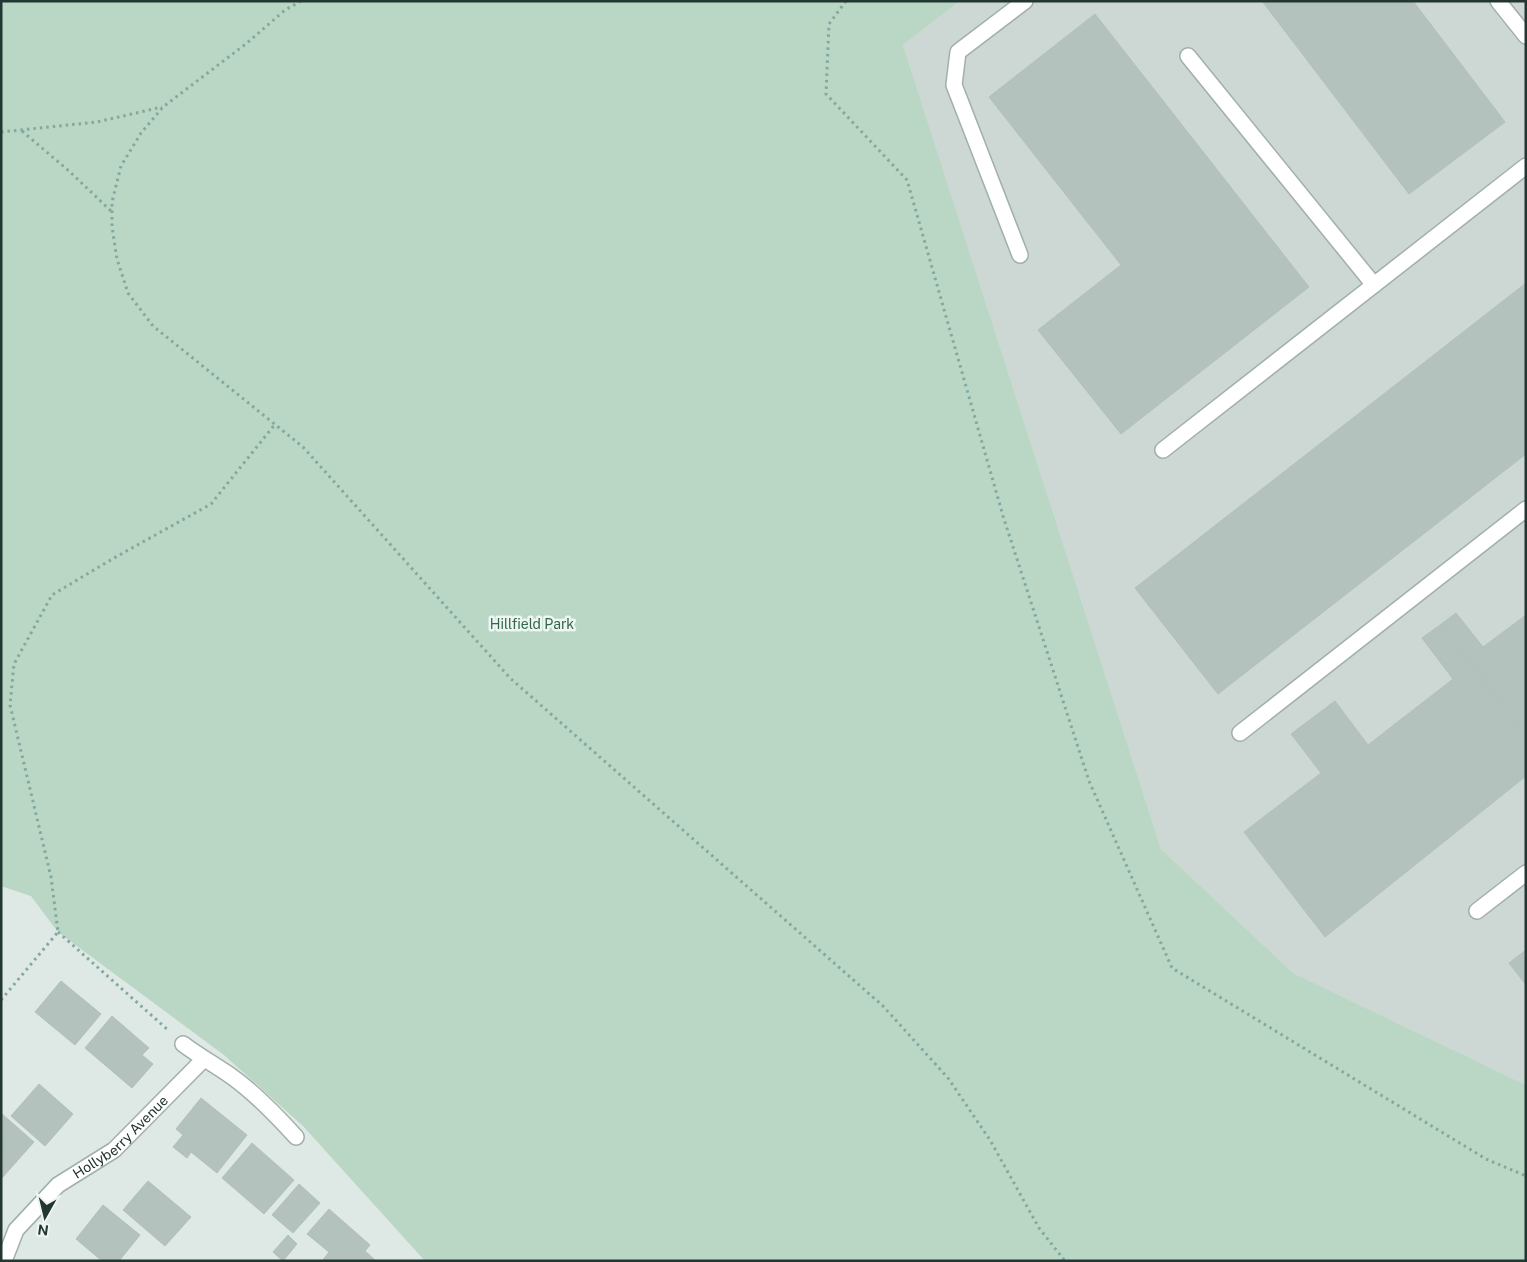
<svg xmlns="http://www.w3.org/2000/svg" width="1527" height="1262" font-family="'Public Sans',sans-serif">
	<rect width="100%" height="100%" fill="#dee8e4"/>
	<path fill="#cdd7d3" d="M 960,1 L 1526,1 L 1526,1085 L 1293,973 L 1161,849 L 903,45 Z"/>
	<path fill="#b9d7c4" d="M 1,1 L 960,1 L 903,45 L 1161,849 L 1293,973 L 1526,1085 L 1526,1261 L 425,1261 L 303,1126 L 224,1055 L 58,932 L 31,896 L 1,886 Z"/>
	<g fill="#b4c2be" stroke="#b2c0bc">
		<path d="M 1262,1 L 1413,1 L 1505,122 L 1409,194 Z"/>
		<path d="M 1095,14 L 1309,287 L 1121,434 L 1038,330 L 1121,265 L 989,97 Z"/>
		<path d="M 1526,283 L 1526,454 L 1218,694 L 1135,588 Z"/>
		<path d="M 1456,613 L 1483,647 L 1526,615 L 1526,734 L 1440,625 Z"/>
		<path d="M 1440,625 L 1526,734 L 1526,776 L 1325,937 L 1244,832 L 1321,773 L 1291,734 L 1335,701 L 1368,745 L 1453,679 L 1422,638 Z"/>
		<path d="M 1526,950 L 1526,985 L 1509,963 Z"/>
		<path d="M 61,981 L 101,1014 L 75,1045 L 35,1012 Z"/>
		<path d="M 112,1016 L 149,1048 L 142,1055 L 153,1064 L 132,1088 L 85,1048 Z"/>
		<path d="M 39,1084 L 73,1114 L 45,1146 L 11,1116 Z"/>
		<path d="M 201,1098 L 247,1135 L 217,1173 L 191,1152 L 187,1158 L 173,1147 L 183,1135 L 176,1129 Z"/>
		<path d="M 2,1114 L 34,1142 L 1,1179 L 1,1115 Z"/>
		<path d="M 252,1143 L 294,1180 L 264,1214 L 222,1178 Z"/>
		<path d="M 148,1181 L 191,1217 L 165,1246 L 123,1210 Z"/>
		<path d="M 299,1184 L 320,1203 L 293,1233 L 272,1215 Z"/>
		<path d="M 103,1205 L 140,1235 L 119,1261 L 102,1261 L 76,1239 Z"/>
		<path d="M 329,1209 L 370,1245 L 365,1251 L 376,1261 L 322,1261 L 329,1252 L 307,1234 Z"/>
		<path d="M 288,1235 L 297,1244 L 283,1261 L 273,1252 Z"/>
	</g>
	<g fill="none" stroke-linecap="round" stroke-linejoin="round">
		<defs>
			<g id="minor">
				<path d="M 1498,1 L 1526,36"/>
				<path d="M 1188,56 L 1374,285"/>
				<path d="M 1020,255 L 954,85 L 958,52 L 1025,1"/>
				<path d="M 1163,450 L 1526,166"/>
				<path d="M 1240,733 L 1526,509"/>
				<path d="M 1477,911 L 1526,873"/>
				<path d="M 183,1044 C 199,1056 215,1065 231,1076 C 255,1093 277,1116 296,1137"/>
				<path id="s1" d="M 4,1261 L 16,1230 L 58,1185 L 114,1150 L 203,1060"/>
			</g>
		</defs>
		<use href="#minor" stroke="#a2afab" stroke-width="18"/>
		<g stroke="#82a89f" stroke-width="3" stroke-dasharray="2.5 4" stroke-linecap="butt">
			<path d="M 301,1 L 285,10 L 247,43 L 163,107 L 141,133 L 121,166 L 112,202 L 112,227 L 117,259 L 128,293 L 153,326 L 303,447 L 510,678 L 883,1006 L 948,1078 L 990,1140 L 1039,1228 L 1065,1261"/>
			<path d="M 846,1 L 829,24 L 826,94 L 907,180 L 1003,516 L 1089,781 L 1172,968 L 1486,1159 L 1526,1176"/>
			<path d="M 22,131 L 69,171 L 112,212"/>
			<path d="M 1,132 L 97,122 L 162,107"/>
			<path d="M 58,932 L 168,1030"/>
			<path d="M 1,1000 L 58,932 L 51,877 L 10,705 L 14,664 L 52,595 L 114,558 L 211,504 L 276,423"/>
		</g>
		<use href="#minor" stroke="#fff" stroke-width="15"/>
	</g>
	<g text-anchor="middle" stroke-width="5" stroke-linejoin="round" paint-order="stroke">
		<g font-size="14" fill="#31674a" stroke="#eef5f2">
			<text x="532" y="629">Hillfield Park</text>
		</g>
		<g font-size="14" fill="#223632" stroke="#eef5f2">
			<text dy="5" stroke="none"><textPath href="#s1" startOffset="174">Hollyberry Avenue</textPath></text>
		</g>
	</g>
	<rect width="1527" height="1262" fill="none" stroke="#223632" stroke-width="5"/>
	<g transform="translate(45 1217) rotate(188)" stroke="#eef5f2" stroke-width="4" paint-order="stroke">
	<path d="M0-4L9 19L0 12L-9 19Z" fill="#223632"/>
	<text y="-8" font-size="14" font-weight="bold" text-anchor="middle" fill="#223632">N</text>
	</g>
</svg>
